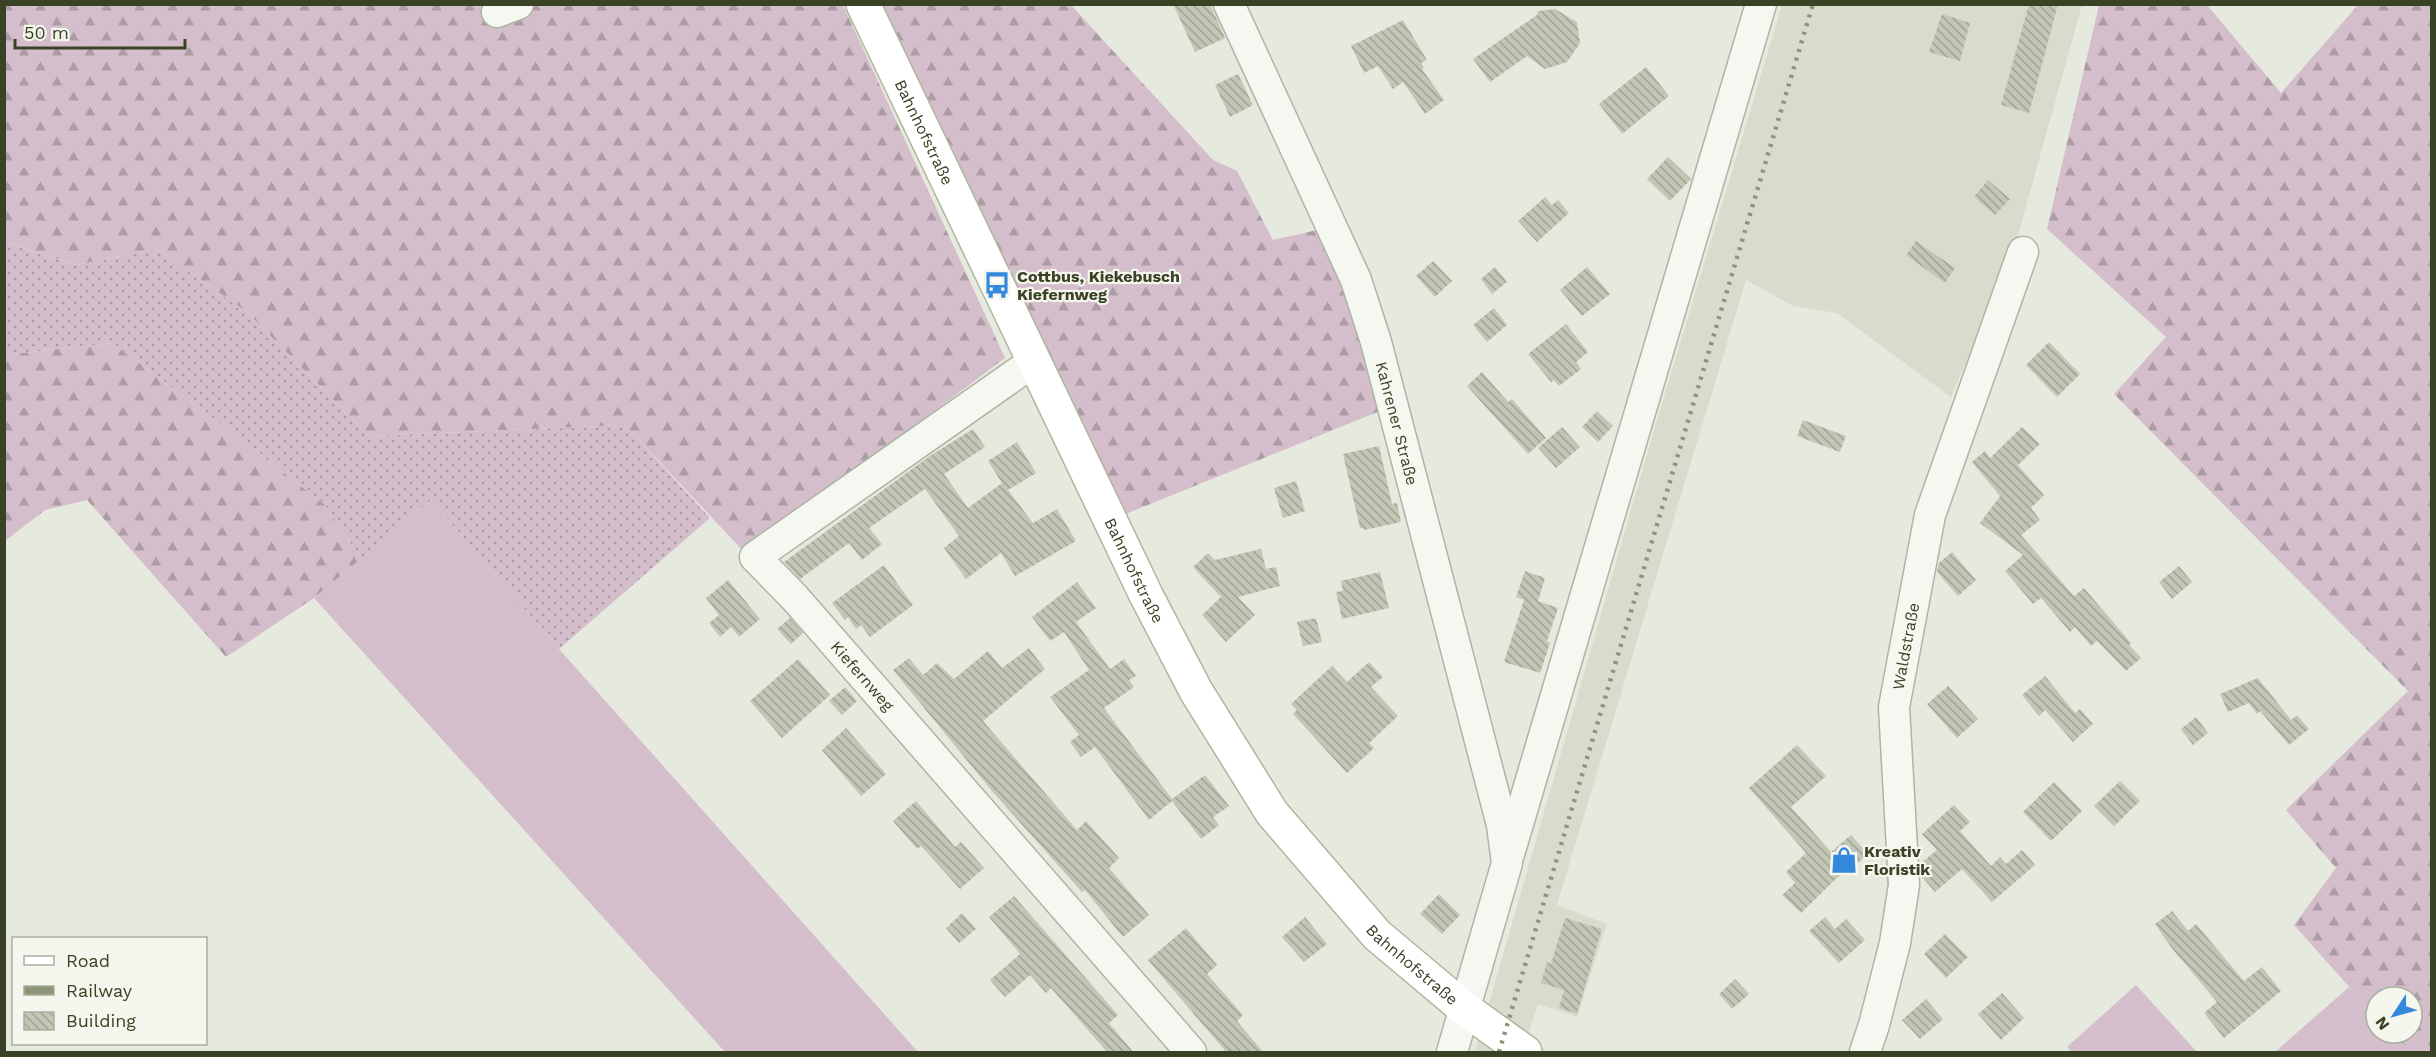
<svg xmlns="http://www.w3.org/2000/svg" width="2436" height="1057" font-family="'Work Sans',sans-serif">
	<defs>
		<pattern id="grass-dots" width="8" height="8" patternUnits="userSpaceOnUse" patternTransform="scale(1.5)"><rect width="8" height="8" fill="#d4becb"/><path d="M2 2h.1M6 6h.1" fill="none" stroke="#ad9ca5" stroke-width="1.8" stroke-linecap="round"/></pattern>
		<pattern id="forest-firs" width="22" height="20" patternUnits="userSpaceOnUse" patternTransform="scale(1.5)"><rect width="22" height="20" fill="#d4becb"/><path d="M5 1l3.5 6h-7zM16 11l3.5 6h-7z" fill="#ad9ca5"/></pattern>
		<pattern id="building-back-hatch" width="6" height="6" patternUnits="userSpaceOnUse" patternTransform="scale(1.5)"><rect width="6" height="6" fill="#c2c7b5"/><path d="M-1 5l2 2M0 0l6 6M5-1l2 2" fill="none" stroke="#9fa393"/></pattern>
	</defs>
	<rect width="100%" height="100%" fill="#e6e9de"/>
	<path fill="#d7dccc" d="M 1782,5 L 2082,5 L 2015,246 L 1951,397 L 1837,313 L 1793,306 L 1746,280 L 1557,905 L 1607,924 L 1577,1017 L 1538,1004 L 1523,1052 L 1475,1052 L 1655,427 Z"/>
	<path fill="url(#grass-dots)" d="M 4,242 L 76,265 L 156,249 L 247,312 L 369,436 L 625,425 L 710,518 L 559,649 L 431,500 L 361,559 L 325,505 L 254,449 L 112,343 L 5,355 Z"/>
	<g fill="url(#forest-firs)">
		<path d="M 5,5 L 843,5 L 1005,358 L 745,553 L 625,425 L 369,436 L 247,312 L 156,249 L 76,265 L 5,242 Z"/>
		<path d="M 874,5 L 1071,5 L 1213,160 L 1237,171 L 1273,240 L 1317,230 L 1348,302 L 1385,409 L 1123,515 L 1096,450 Z"/>
		<path d="M 2099,5 L 2207,5 L 2281,93 L 2358,5 L 2431,5 L 2431,1052 L 2411,1052 L 2392,1033 L 2412,1033 L 2412,997 L 2376,997 L 2376,1017 L 2294,925 L 2336,868 L 2286,810 L 2408,691 L 2114,394 L 2166,337 L 2047,229 Z"/>
		<path d="M 112,343 L 254,449 L 325,505 L 361,559 L 314,598 L 226,657 L 87,500 L 45,510 L 5,541 L 5,355 Z"/>
	</g>
	<g fill="#d4becb">
		<path d="M 431,500 L 559,649 L 918,1052 L 725,1052 L 314,598 Z"/>
		<path d="M 2136,985 L 2197,1052 L 2072,1052 L 2067,1047 Z"/>
		<path d="M 2349,987 L 2376,1017 L 2376,1033 L 2392,1033 L 2411,1052 L 2275,1052 Z"/>
	</g>
	<g fill="url(#building-back-hatch)">
		<path d="M 1173,4 L 1210,4 L 1225,38 L 1195,52 Z"/>
		<path d="M 2029,4 L 2058,4 L 2029,113 L 2001,105 Z"/>
		<path d="M 1555,9 L 1577,22 L 1580,43 L 1567,62 L 1545,69 L 1527,56 L 1490,82 L 1473,59 L 1537,15 L 1538,11 Z"/>
		<path d="M 1942,14 L 1970,23 L 1960,61 L 1929,52 Z"/>
		<path d="M 1403,20 L 1427,60 L 1421,63 L 1424,68 L 1422,69 L 1444,100 L 1425,114 L 1403,82 L 1393,89 L 1378,66 L 1364,73 L 1351,46 Z"/>
		<path d="M 1646,67 L 1669,96 L 1622,134 L 1599,104 Z"/>
		<path d="M 1238,74 L 1253,105 L 1230,117 L 1215,85 Z"/>
		<path d="M 1668,157 L 1691,179 L 1670,201 L 1647,179 Z"/>
		<path d="M 1988,180 L 2010,199 L 1995,215 L 1974,197 Z"/>
		<path d="M 1545,197 L 1552,205 L 1558,200 L 1569,213 L 1537,242 L 1518,221 Z"/>
		<path d="M 1916,241 L 1955,268 L 1945,283 L 1906,255 Z"/>
		<path d="M 1433,261 L 1452,281 L 1435,297 L 1416,276 Z"/>
		<path d="M 1495,267 L 1507,282 L 1492,294 L 1481,279 Z"/>
		<path d="M 1587,267 L 1610,294 L 1582,316 L 1560,290 Z"/>
		<path d="M 1494,308 L 1507,325 L 1487,342 L 1473,325 Z"/>
		<path d="M 1566,324 L 1588,352 L 1576,362 L 1581,369 L 1559,386 L 1554,380 L 1551,382 L 1528,354 Z"/>
		<path d="M 2049,342 L 2080,374 L 2057,397 L 2026,365 Z"/>
		<path d="M 1482,372 L 1508,402 L 1512,399 L 1546,438 L 1528,454 L 1467,386 Z"/>
		<path d="M 1597,411 L 1613,426 L 1598,442 L 1582,427 Z"/>
		<path d="M 1803,420 L 1846,436 L 1840,452 L 1797,436 Z"/>
		<path d="M 1562,427 L 1580,447 L 1556,468 L 1538,448 Z"/>
		<path d="M 2022,427 L 2040,444 L 2018,465 L 2044,495 L 2031,508 L 2040,520 L 2021,535 L 2074,596 L 2084,588 L 2131,643 L 2129,645 L 2141,658 L 2126,671 L 2097,641 L 2091,646 L 2075,627 L 2070,632 L 2041,598 L 2033,604 L 2005,571 L 2023,555 L 1980,523 L 2000,496 L 1972,462 L 1985,451 L 1990,458 Z"/>
		<path d="M 973,429 L 985,447 L 944,474 L 968,508 L 1002,483 L 988,461 L 1017,442 L 1036,473 L 1008,490 L 1033,523 L 1057,509 L 1076,541 L 1015,576 L 1001,553 L 966,579 L 944,548 L 959,536 L 925,489 L 869,528 L 882,544 L 862,560 L 849,543 L 800,579 L 784,562 L 930,456 Z"/>
		<path d="M 1379,446 L 1392,504 L 1397,503 L 1401,522 L 1364,530 L 1363,528 L 1360,528 L 1343,454 Z"/>
		<path d="M 1296,481 L 1305,511 L 1283,518 L 1274,488 Z"/>
		<path d="M 1261,549 L 1266,569 L 1276,567 L 1280,586 L 1238,597 L 1255,615 L 1226,642 L 1202,615 L 1221,597 L 1193,567 L 1208,553 L 1215,560 Z"/>
		<path d="M 1952,552 L 1976,580 L 1958,596 L 1937,572 L 1939,563 Z"/>
		<path d="M 884,565 L 913,605 L 870,637 L 861,625 L 856,629 L 848,617 L 845,620 L 832,603 Z"/>
		<path d="M 2179,566 L 2192,582 L 2172,599 L 2159,582 Z"/>
		<path d="M 1525,571 L 1545,578 L 1538,601 L 1558,608 L 1547,641 L 1550,643 L 1540,673 L 1504,662 L 1524,600 L 1516,597 Z"/>
		<path d="M 1380,572 L 1389,608 L 1342,619 L 1336,592 L 1343,591 L 1341,581 Z"/>
		<path d="M 728,580 L 760,619 L 739,637 L 731,627 L 720,637 L 709,623 L 719,615 L 706,598 Z"/>
		<path d="M 1077,582 L 1096,608 L 1076,622 L 1110,669 L 1124,659 L 1136,676 L 1129,680 L 1134,687 L 1104,708 L 1172,799 L 1205,775 L 1229,806 L 1213,817 L 1219,825 L 1201,839 L 1172,801 L 1149,820 L 1095,747 L 1081,757 L 1070,742 L 1079,735 L 1050,697 L 1089,670 L 1064,632 L 1050,641 L 1032,617 Z"/>
		<path d="M 790,618 L 803,633 L 791,644 L 777,629 Z"/>
		<path d="M 1316,618 L 1322,642 L 1303,646 L 1297,622 Z"/>
		<path d="M 1029,648 L 1045,669 L 983,721 L 1077,830 L 1086,821 L 1119,858 L 1109,868 L 1149,915 L 1123,937 L 1085,890 L 1082,892 L 992,791 L 893,670 L 909,658 L 923,675 L 937,663 L 954,679 L 988,651 L 1002,668 Z"/>
		<path d="M 798,659 L 830,695 L 782,738 L 750,701 Z"/>
		<path d="M 1369,662 L 1383,677 L 1371,687 L 1398,716 L 1369,743 L 1374,748 L 1347,773 L 1293,714 L 1297,710 L 1291,704 L 1332,666 L 1347,682 Z"/>
		<path d="M 2045,676 L 2075,713 L 2080,709 L 2093,724 L 2073,742 L 2045,710 L 2039,716 L 2022,695 Z"/>
		<path d="M 2258,678 L 2291,720 L 2297,715 L 2309,729 L 2289,745 L 2260,711 L 2257,714 L 2249,703 L 2228,712 L 2220,694 Z"/>
		<path d="M 1948,686 L 1978,719 L 1957,738 L 1927,704 Z"/>
		<path d="M 845,687 L 857,701 L 842,715 L 829,701 Z"/>
		<path d="M 2196,717 L 2208,733 L 2193,745 L 2181,729 Z"/>
		<path d="M 846,728 L 886,774 L 861,796 L 822,750 Z"/>
		<path d="M 1797,745 L 1826,776 L 1791,807 L 1831,852 L 1851,835 L 1868,854 L 1844,875 L 1842,873 L 1801,913 L 1782,895 L 1795,883 L 1786,872 L 1806,853 L 1749,788 Z"/>
		<path d="M 2120,781 L 2140,801 L 2114,826 L 2094,806 Z"/>
		<path d="M 2054,782 L 2082,811 L 2051,841 L 2023,812 Z"/>
		<path d="M 916,801 L 955,847 L 961,842 L 984,868 L 960,889 L 921,846 L 917,849 L 893,821 Z"/>
		<path d="M 1954,805 L 1970,822 L 1960,831 L 1991,866 L 2000,857 L 2006,864 L 2022,850 L 2035,865 L 1992,902 L 1962,869 L 1935,892 L 1921,876 L 1920,864 L 1937,850 L 1922,834 Z"/>
		<path d="M 1439,894 L 1460,915 L 1442,934 L 1420,914 Z"/>
		<path d="M 1014,896 L 1118,1015 L 1109,1023 L 1134,1053 L 1108,1053 L 1051,988 L 1046,993 L 1030,975 L 1005,997 L 990,980 L 1020,954 L 989,917 Z"/>
		<path d="M 2172,911 L 2188,931 L 2196,924 L 2244,981 L 2262,967 L 2281,991 L 2224,1038 L 2204,1013 L 2217,1002 L 2170,946 L 2155,924 Z"/>
		<path d="M 962,913 L 976,929 L 959,943 L 946,928 Z"/>
		<path d="M 1305,917 L 1327,944 L 1304,962 L 1282,937 Z"/>
		<path d="M 1825,917 L 1835,929 L 1846,919 L 1865,940 L 1839,963 L 1809,931 Z"/>
		<path d="M 1565,918 L 1602,929 L 1577,1014 L 1559,1008 L 1564,990 L 1541,983 L 1547,962 L 1551,964 Z"/>
		<path d="M 1186,928 L 1217,965 L 1207,974 L 1243,1015 L 1237,1021 L 1264,1053 L 1227,1053 L 1148,960 Z"/>
		<path d="M 1945,934 L 1968,957 L 1946,978 L 1924,954 Z"/>
		<path d="M 1735,979 L 1749,994 L 1732,1009 L 1719,994 Z"/>
		<path d="M 2002,993 L 2024,1018 L 2001,1040 L 1978,1014 Z"/>
		<path d="M 1926,999 L 1943,1019 L 1920,1039 L 1902,1020 Z"/>
	</g>
	<g fill="none" stroke-linecap="round" stroke-linejoin="round">
		<defs>
			<g id="minor">
				<path id="s1" d="M 1229,4 L 1356,280 L 1376,342 L 1502,825 L 1507,863 L 1452,1052"/>
				<path d="M 497,12 L 518,4"/>
				<path id="s2" d="M 1033,362 L 755,557 L 795,598 L 1191,1052"/>
				<path d="M 1509,854 L 1761,4"/>
				<path id="s3" d="M 1865,1052 L 1874,1025 L 1895,943 L 1904,885 L 1894,707 L 1930,515 L 2023,252"/>
			</g>
			<g id="major">
				<path id="s4" d="M 863,4 L 1146,595 L 1196,691 L 1272,813 L 1377,935 L 1465,1009 L 1525,1052"/>
			</g>
		</defs>
		<use href="#minor" stroke="#afb4a3" stroke-width="33"/>
		<use href="#major" stroke="#b0b69c" stroke-width="36"/>
		<use href="#minor" stroke="#f5f7f1" stroke-width="30"/>
		<use href="#major" stroke="#fff" stroke-width="33"/>
		<path stroke="#8c9576" stroke-width="4.5" stroke-dasharray="3 6" stroke-linecap="butt" d="M 1499,1052 L 1813,4"/>
	</g>
	<defs>
		<symbol id="bus-bare" viewBox="-9 -9 18 18"><path d="M-5-6H5V4H4V6H2V4H-2V6H-4V4H-5ZM-3.5-4V0h7V-4ZM-3.5 1.2v1.5H-2V1.2ZM2 1.2v1.5H3.5V1.2Z" fill="#3589dc" stroke="#f5f7ee" stroke-width="2.5" paint-order="stroke"/></symbol>
		<symbol id="shop-bare" viewBox="-9 -9 18 18"><path d="M-5-2.5h2.3a2.7 3.5 0 0 1 5.4 0H5L5.5 6h-11ZM-1.5-2.5h3a1.5 2.3 0 0 0-3 0Z" fill="#3589dc" stroke="#f5f7ee" stroke-width="2.5" paint-order="stroke"/></symbol>
	</defs>
	<g fill-rule="evenodd">
		<use href="#bus-bare" x="978" y="266" width="38" height="38"/>
		<use href="#shop-bare" x="1825" y="841" width="38" height="38"/>
	</g>
	<g text-anchor="middle" stroke-width="4.5" stroke-linejoin="round" paint-order="stroke">
		<g font-size="16" fill="#3a4225" stroke="#f5f7ee">
			<text dy="6" stroke="none"><textPath href="#s4" startOffset="142">Bahnhofstraße</textPath></text>
			<text dy="6" stroke="none"><textPath href="#s1" startOffset="453">Kahrener Straße</textPath></text>
			<text dy="6" stroke="none"><textPath href="#s4" startOffset="628">Bahnhofstraße</textPath></text>
			<text dy="6" stroke="none"><textPath href="#s3" startOffset="412">Waldstraße</textPath></text>
			<text dy="6" stroke="none"><textPath href="#s2" startOffset="500">Kiefernweg</textPath></text>
			<text dy="6" stroke="none"><textPath href="#s4" startOffset="1114">Bahnhofstraße</textPath></text>
		</g>
		<g font-size="16" font-weight="bold" fill="#3a4225" stroke="#f5f7ee" text-anchor="start">
			<text x="1017" y="282">Cottbus, Kiekebusch<tspan x="1017" dy="18">Kiefernweg</tspan></text>
			<text x="1864" y="857">Kreativ<tspan x="1864" dy="18">Floristik</tspan></text>
		</g>
	</g>
	<rect width="2436" height="1057" fill="none" stroke="#3a4225" stroke-width="12"/>
	<rect x="12" y="937" width="195" height="108" fill="#f5f7ee" stroke="#aaaf9e" stroke-width="1.5"/>
	<rect x="24" y="956" width="30" height="9" fill="#ffffff" stroke="#aaaf9e" stroke-width="1.5"/>
	<text x="66" y="967" font-size="18" fill="#3a4225">Road</text>
	<rect x="24" y="986" width="30" height="9" fill="#8c9576" stroke="#aaaf9e" stroke-width="1.5"/>
	<text x="66" y="997" font-size="18" fill="#3a4225">Railway</text>
	<rect x="24" y="1012" width="30" height="18" fill="url(#building-back-hatch)" stroke="#aaaf9e" stroke-width="1.5"/>
	<text x="66" y="1027" font-size="18" fill="#3a4225">Building</text>
	<g transform="translate(2394 1015) rotate(234)"><circle r="28" fill="#f5f7ee" stroke="#aaaf9e" stroke-width="1.5"/>
	<path d="M0-4.5L10 22L0 15L-10 22Z" fill="#3589dc"/>
	<text y="-9" font-size="16" font-weight="bold" text-anchor="middle" fill="#3a4225">N</text>
	</g>
	<path d="M15 39v9h170v-9" fill="none" stroke="#3a4225" stroke-width="3"/>
	<text x="24" y="39" font-size="18" fill="#3a4225" stroke="#f5f7ee" stroke-width="4.5" paint-order="stroke">50 m</text>
</svg>
